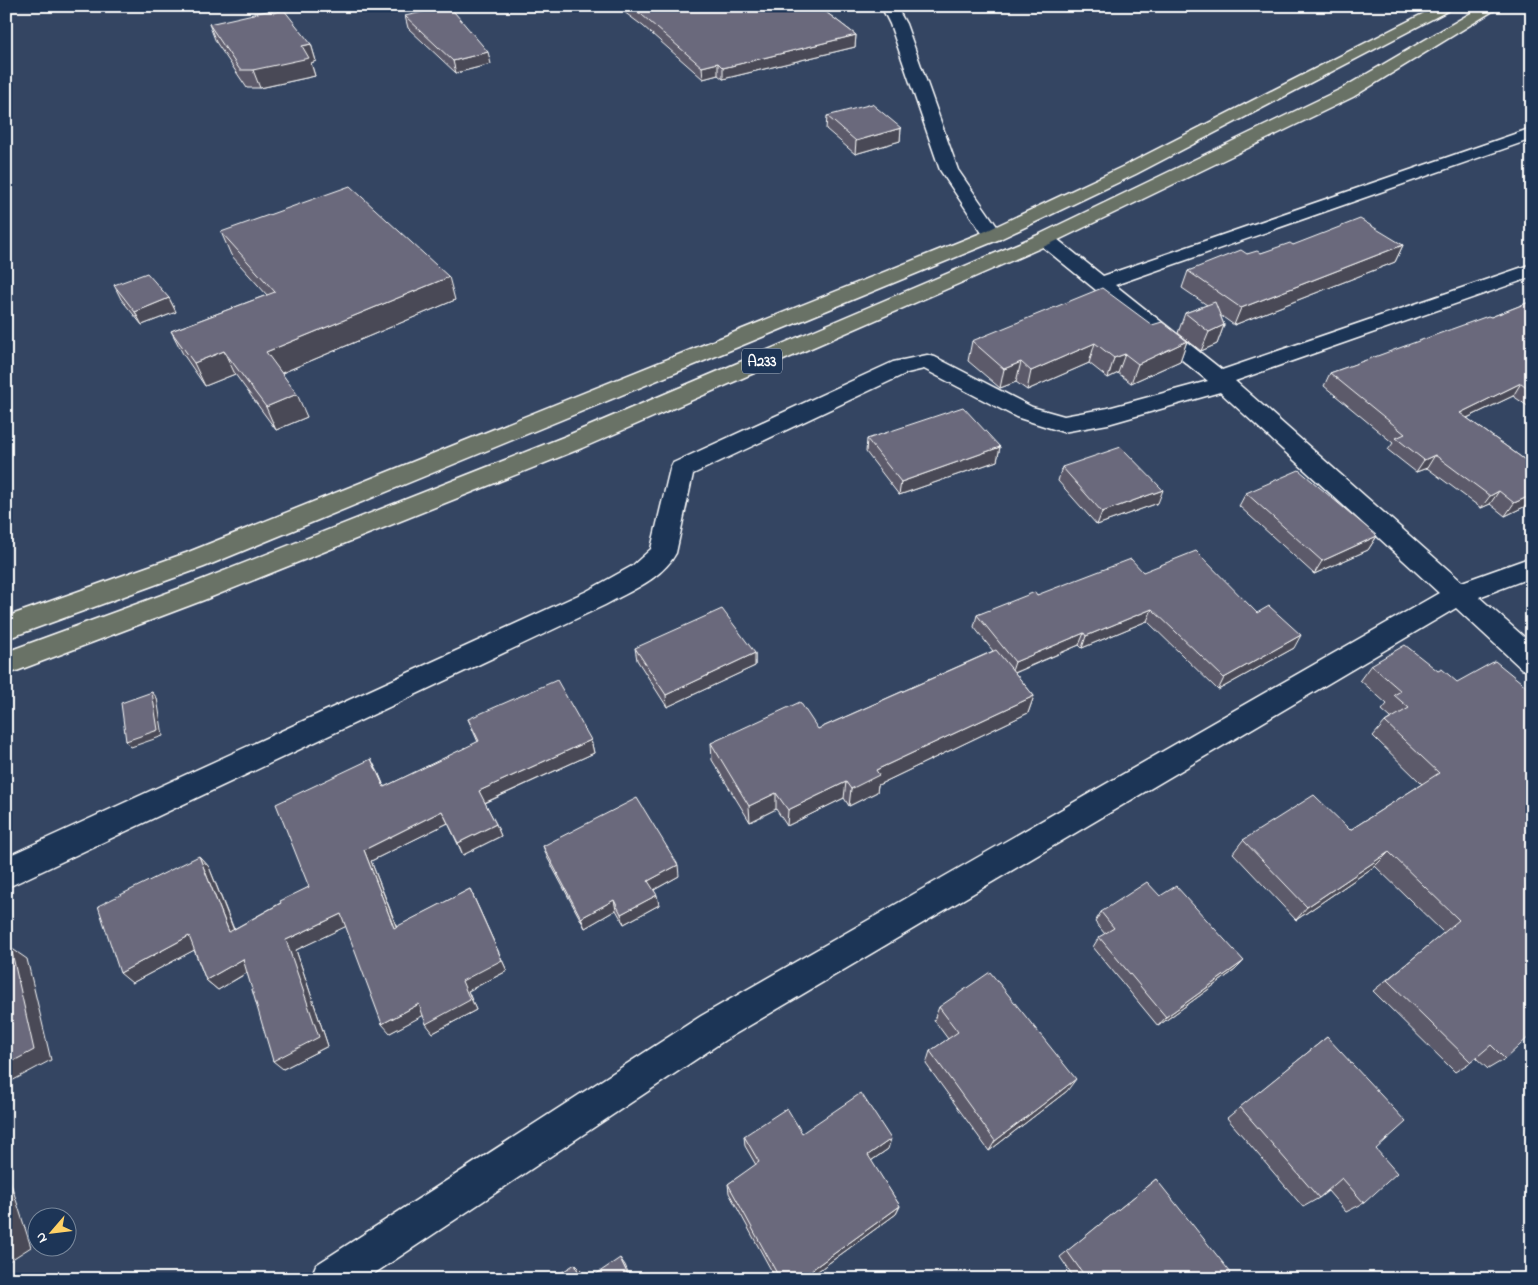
<svg xmlns="http://www.w3.org/2000/svg" width="1538" height="1285" font-family="'Indie Flower',sans-serif">
	<rect width="100%" height="100%" fill="#344562"/>
	<filter id="ink" filterUnits="userSpaceOnUse"><feTurbulence type="fractalNoise" baseFrequency=".02" numOctaves="2"/><feDisplacementMap in="SourceGraphic" scale="10" xChannelSelector="R" yChannelSelector="G"/><feConvolveMatrix kernelMatrix="1 2 1 2 8 2 1 2 1" color-interpolation-filters="sRGB"/></filter>
	<g filter="url(#ink)">
		<g fill="none" stroke-linecap="round" stroke-linejoin="round">
			<defs>
				<g id="minor">
					<path d="M 881,6 L 896,6 L 906,24 L 958,170 L 1003,235 L 1000,239 L 986,239 L 940,170 L 890,24 Z"/>
					<path d="M 1532,128 L 1532,139 L 1115,285 L 1222,370 L 1532,264 L 1532,277 L 1235,381 L 1462,582 L 1532,557 L 1532,577 L 1479,597 L 1532,644 L 1532,672 L 1522,669 L 1456,608 L 725,1040 L 366,1279 L 310,1279 L 316,1265 L 701,1016 L 1439,593 L 1220,392 L 1108,424 L 1063,432 L 1016,417 L 924,369 L 907,373 L 693,474 L 676,553 C 662,579 630,591 605,605 L 6,888 L 6,857 L 587,591 L 632,566 L 651,549 L 670,469 L 673,463 L 893,362 L 927,355 L 935,357 L 1032,407 L 1064,416 L 1108,408 L 1208,381 L 1038,243 L 1035,239 L 1038,235 L 1052,235 L 1103,276 Z"/>
				</g>
				<g id="highway">
					<path d="M 1438,6 L 1457,6 L 1136,174 L 1000,239 L 204,567 L 6,639 L 6,617 L 186,553 L 986,231 L 1124,166 Z"/>
					<path d="M 1483,6 L 1501,6 L 1353,97 L 1052,243 L 582,448 L 204,600 L 6,675 L 6,652 L 186,586 L 566,436 L 1038,235 L 1341,89 Z"/>
				</g>
			</defs>
			<use href="#minor" stroke="#fff" stroke-width="3"/>
			<use href="#highway" stroke="#fff" stroke-width="3"/>
			<use href="#minor" fill="#1d3557" fill-rule="evenodd"/>
			<use href="#highway" fill="#697266" fill-rule="evenodd"/>
		</g>
		<g fill="#5b5a6a" stroke="#fff">
			<path d="M 616,6 L 818,6 L 856,35 L 855,47 L 723,79 L 718,75 L 703,79 L 643,26 Z"/>
			<path d="M 273,13 L 311,44 L 316,61 L 311,63 L 315,76 L 260,88 L 247,88 L 216,42 L 209,24 Z"/>
			<path d="M 405,16 L 491,64 L 456,73 L 408,28 Z"/>
			<path d="M 827,116 L 901,128 L 900,141 L 855,154 L 826,129 Z"/>
			<path d="M 221,232 L 455,300 L 282,373 L 307,417 L 276,430 L 235,374 L 205,386 L 183,354 L 171,331 L 267,295 L 231,255 Z"/>
			<path d="M 1293,245 L 1403,245 L 1395,262 L 1234,325 L 1220,315 L 1224,325 L 1217,344 L 1201,351 L 1178,333 L 1185,313 L 1207,305 L 1182,288 L 1188,271 L 1247,254 L 1261,253 Z"/>
			<path d="M 114,285 L 169,298 L 176,312 L 142,325 L 121,299 Z"/>
			<path d="M 1532,301 L 1532,409 L 1513,396 L 1467,418 L 1532,465 L 1532,503 L 1505,516 L 1490,504 L 1481,508 L 1427,468 L 1416,472 L 1388,450 L 1393,443 L 1324,386 L 1330,373 L 1491,317 Z"/>
			<path d="M 1152,325 L 1187,341 L 1180,361 L 1131,383 L 1118,373 L 1108,378 L 1089,363 L 1027,390 L 1016,382 L 1000,388 L 968,361 L 972,341 Z"/>
			<path d="M 867,439 L 1000,447 L 997,461 L 899,495 L 866,452 Z"/>
			<path d="M 1062,467 L 1158,503 L 1097,525 L 1058,481 Z"/>
			<path d="M 1246,493 L 1377,536 L 1368,550 L 1314,574 L 1239,506 Z"/>
			<path d="M 1143,572 L 1257,613 L 1294,648 L 1218,690 L 1147,621 L 1082,648 L 1079,645 L 1015,673 L 1034,696 L 1028,713 L 878,785 L 877,792 L 849,806 L 844,798 L 787,826 L 776,809 L 750,822 L 712,760 L 711,743 L 818,729 L 993,651 L 974,627 L 977,615 L 1037,595 Z"/>
			<path d="M 635,648 L 755,653 L 755,666 L 667,707 L 637,660 Z"/>
			<path d="M 1371,665 L 1438,671 L 1505,1059 L 1488,1069 L 1476,1058 L 1471,1062 L 1455,1072 L 1373,991 L 1444,933 L 1375,866 L 1296,920 L 1233,853 L 1243,840 L 1350,830 L 1422,784 L 1373,736 L 1385,722 L 1391,718 L 1382,710 L 1387,704 L 1360,680 Z"/>
			<path d="M 468,719 L 591,740 L 594,753 L 485,803 L 496,824 L 501,836 L 463,855 L 448,823 L 371,861 L 397,927 L 470,889 L 507,971 L 468,991 L 476,1010 L 433,1033 L 423,1015 L 390,1033 L 346,926 L 296,950 L 328,1046 L 283,1069 L 247,973 L 218,990 L 206,980 L 194,950 L 132,983 L 199,856 L 209,867 L 234,929 L 309,887 L 378,772 L 384,787 L 478,742 Z"/>
			<path d="M 543,846 L 679,876 L 654,890 L 659,905 L 624,924 L 616,910 L 585,928 L 547,857 Z"/>
			<path d="M 1160,896 L 1244,961 L 1235,970 L 1158,1026 L 1093,947 L 1099,937 L 1105,934 L 1095,922 L 1101,912 Z"/>
			<path d="M 939,1007 L 1067,1091 L 989,1151 L 926,1064 L 930,1051 L 948,1039 L 934,1020 Z"/>
			<path d="M 1327,1037 L 1376,1149 L 1364,1203 L 1346,1212 L 1328,1191 L 1319,1198 L 1303,1207 L 1227,1118 Z"/>
			<path d="M 802,1133 L 888,1149 L 871,1161 L 900,1206 L 896,1214 L 807,1279 L 776,1279 L 729,1193 L 728,1184 L 756,1165 L 745,1146 L 744,1136 Z"/>
			<path d="M 1156,1179 L 1225,1279 L 1075,1279 L 1060,1257 Z"/>
		</g>
		<g fill="#4a4a56" stroke="#fff">
			<path d="M 856,35 L 855,47 L 723,79 L 723,68 Z"/>
			<path d="M 311,44 L 316,61 L 311,63 L 315,76 L 260,88 L 253,70 L 302,46 Z"/>
			<path d="M 488,52 L 491,64 L 456,73 L 453,61 Z"/>
			<path d="M 718,63 L 718,75 L 703,79 L 702,67 Z"/>
			<path d="M 901,128 L 900,141 L 855,154 L 856,141 Z"/>
			<path d="M 1403,245 L 1395,262 L 1234,325 L 1241,308 Z"/>
			<path d="M 449,277 L 455,300 L 277,375 L 266,352 Z"/>
			<path d="M 169,298 L 176,312 L 142,325 L 135,312 Z"/>
			<path d="M 1224,325 L 1217,344 L 1201,351 L 1209,332 Z"/>
			<path d="M 1187,341 L 1180,361 L 1131,383 L 1138,364 Z"/>
			<path d="M 1095,343 L 1089,363 L 1027,390 L 1031,371 Z"/>
			<path d="M 224,351 L 235,374 L 205,386 L 194,363 Z"/>
			<path d="M 1125,354 L 1118,373 L 1108,378 L 1114,358 Z"/>
			<path d="M 1021,362 L 1016,382 L 1000,388 L 1004,369 Z"/>
			<path d="M 1521,383 L 1513,396 L 1452,425 L 1460,413 Z"/>
			<path d="M 297,394 L 307,417 L 276,430 L 266,407 Z"/>
			<path d="M 1000,447 L 997,461 L 899,495 L 901,482 Z"/>
			<path d="M 1435,455 L 1427,468 L 1416,472 L 1424,460 Z"/>
			<path d="M 1163,490 L 1158,503 L 1097,525 L 1102,512 Z"/>
			<path d="M 1499,491 L 1490,504 L 1481,508 L 1490,496 Z"/>
			<path d="M 1532,495 L 1532,503 L 1505,516 L 1514,503 Z"/>
			<path d="M 1377,536 L 1368,550 L 1314,574 L 1322,561 Z"/>
			<path d="M 1152,609 L 1147,621 L 1082,648 L 1086,636 Z"/>
			<path d="M 1084,633 L 1079,645 L 1011,674 L 1015,662 Z"/>
			<path d="M 1301,635 L 1294,648 L 1218,690 L 1224,678 Z"/>
			<path d="M 755,653 L 755,666 L 667,707 L 666,695 Z"/>
			<path d="M 152,692 L 157,698 L 163,736 L 131,747 L 126,741 Z"/>
			<path d="M 1034,696 L 1028,713 L 878,785 L 877,792 L 849,806 L 851,789 L 876,770 Z"/>
			<path d="M 591,740 L 594,753 L 484,803 L 479,791 Z"/>
			<path d="M 371,759 L 378,772 L 390,800 L 384,787 Z"/>
			<path d="M 846,782 L 844,798 L 787,826 L 788,810 Z"/>
			<path d="M 776,793 L 776,809 L 750,822 L 749,806 Z"/>
			<path d="M 442,811 L 448,823 L 371,861 L 401,939 L 394,928 L 364,850 Z"/>
			<path d="M 496,824 L 501,836 L 463,855 L 458,843 Z"/>
			<path d="M 1389,852 L 1375,866 L 1296,920 L 1307,907 Z"/>
			<path d="M 199,856 L 209,867 L 239,943 L 229,932 Z"/>
			<path d="M 678,865 L 679,876 L 650,892 L 648,881 Z"/>
			<path d="M 470,889 L 507,971 L 468,991 L 476,1010 L 433,1033 L 426,1024 L 462,981 Z"/>
			<path d="M 657,895 L 659,905 L 624,924 L 621,914 Z"/>
			<path d="M 614,900 L 616,910 L 585,928 L 581,918 Z"/>
			<path d="M 341,914 L 349,925 L 296,950 L 328,1046 L 283,1069 L 273,1061 L 286,940 Z"/>
			<path d="M 189,936 L 200,947 L 132,983 L 120,973 Z"/>
			<path d="M 11,948 L 27,959 L 51,1060 L 6,1084 L 6,1065 Z"/>
			<path d="M 243,959 L 253,969 L 218,990 L 206,980 Z"/>
			<path d="M 1244,961 L 1235,970 L 1158,1026 L 1166,1017 Z"/>
			<path d="M 419,1004 L 426,1014 L 390,1033 L 382,1024 Z"/>
			<path d="M 1076,1079 L 1067,1091 L 989,1151 L 995,1141 Z"/>
			<path d="M 891,1139 L 888,1149 L 865,1165 L 868,1155 Z"/>
			<path d="M 6,1168 L 31,1247 L 6,1263 Z"/>
			<path d="M 900,1206 L 896,1214 L 807,1279 L 799,1279 Z"/>
			<path d="M 620,1258 L 625,1265 L 631,1279 L 630,1279 Z"/>
			<path d="M 575,1264 L 581,1270 L 584,1279 L 581,1279 Z"/>
		</g>
		<g fill="#6a697b" stroke="#fff">
			<path d="M 449,6 L 488,52 L 453,61 L 405,16 Z"/>
			<path d="M 630,6 L 818,6 L 856,35 L 723,68 L 718,63 L 702,67 L 642,15 Z"/>
			<path d="M 271,10 L 273,13 L 284,10 L 311,44 L 302,46 L 309,58 L 253,70 L 240,70 L 209,24 Z"/>
			<path d="M 872,104 L 901,128 L 856,141 L 827,116 Z"/>
			<path d="M 350,186 L 449,277 L 266,352 L 297,394 L 266,407 L 224,351 L 194,363 L 171,331 L 275,292 L 221,232 Z"/>
			<path d="M 1360,219 L 1403,245 L 1241,308 L 1188,271 L 1241,250 L 1247,254 L 1257,251 L 1261,253 L 1290,243 L 1293,245 Z"/>
			<path d="M 147,273 L 169,298 L 135,312 L 114,285 Z"/>
			<path d="M 1102,288 L 1152,325 L 1162,322 L 1187,341 L 1138,364 L 1125,354 L 1114,358 L 1095,343 L 1031,371 L 1021,362 L 1004,369 L 972,341 Z"/>
			<path d="M 1532,301 L 1532,391 L 1521,383 L 1460,413 L 1532,465 L 1532,495 L 1514,503 L 1499,491 L 1490,496 L 1435,455 L 1424,460 L 1396,438 L 1405,434 L 1330,373 L 1488,316 L 1491,317 Z"/>
			<path d="M 1215,302 L 1224,325 L 1209,332 L 1185,313 Z"/>
			<path d="M 963,407 L 1000,447 L 901,482 L 867,439 Z"/>
			<path d="M 1121,447 L 1163,490 L 1102,512 L 1062,467 Z"/>
			<path d="M 1299,470 L 1377,536 L 1322,561 L 1246,493 Z"/>
			<path d="M 1196,551 L 1257,613 L 1269,606 L 1301,635 L 1224,678 L 1152,609 L 1086,636 L 1084,633 L 1015,662 L 977,615 L 1035,592 L 1037,595 L 1131,559 L 1143,572 Z"/>
			<path d="M 722,609 L 755,653 L 666,695 L 635,648 Z"/>
			<path d="M 1405,645 L 1438,671 L 1442,669 L 1457,682 L 1495,661 L 1532,691 L 1532,1034 L 1505,1059 L 1491,1045 L 1471,1062 L 1387,980 L 1459,920 L 1389,852 L 1307,907 L 1243,840 L 1314,795 L 1350,830 L 1439,773 L 1385,722 L 1409,708 L 1394,695 L 1401,691 L 1371,665 Z"/>
			<path d="M 996,650 L 1034,696 L 876,770 L 879,775 L 851,789 L 846,782 L 788,810 L 776,793 L 749,806 L 711,743 L 800,702 L 818,729 Z"/>
			<path d="M 557,680 L 591,740 L 479,791 L 496,824 L 458,843 L 442,811 L 364,850 L 394,928 L 470,889 L 502,960 L 462,981 L 470,1000 L 426,1024 L 419,1004 L 382,1024 L 341,914 L 286,940 L 319,1037 L 273,1061 L 243,959 L 206,980 L 189,936 L 120,973 L 98,906 L 199,856 L 229,932 L 281,903 L 280,901 L 309,887 L 276,804 L 371,759 L 384,787 L 479,741 L 468,719 Z"/>
			<path d="M 152,692 L 158,730 L 126,741 L 121,703 Z"/>
			<path d="M 637,798 L 678,865 L 648,881 L 657,895 L 621,914 L 614,900 L 581,918 L 543,846 Z"/>
			<path d="M 1147,882 L 1160,896 L 1176,886 L 1244,961 L 1166,1017 L 1099,937 L 1114,928 L 1101,912 Z"/>
			<path d="M 11,948 L 34,1050 L 6,1065 L 6,950 Z"/>
			<path d="M 990,972 L 1076,1079 L 995,1141 L 930,1051 L 958,1032 L 939,1007 Z"/>
			<path d="M 1327,1037 L 1406,1122 L 1376,1149 L 1397,1173 L 1364,1203 L 1342,1178 L 1319,1198 L 1240,1107 Z"/>
			<path d="M 861,1093 L 891,1139 L 868,1155 L 900,1206 L 799,1279 L 780,1279 L 728,1184 L 759,1162 L 744,1136 L 787,1108 L 802,1133 Z"/>
			<path d="M 1156,1179 L 1231,1273 L 1225,1279 L 1087,1279 L 1067,1251 Z"/>
			<path d="M 6,1222 L 12,1241 L 6,1245 Z"/>
			<path d="M 620,1258 L 630,1279 L 589,1279 Z"/>
			<path d="M 575,1264 L 581,1279 L 551,1279 Z"/>
		</g>
	</g>
	<g text-anchor="middle" stroke-width="5" stroke-linejoin="round" paint-order="stroke">
		<rect fill="#1d3557" stroke="#bbc2cd" stroke-width="1" x="742" y="348.5" width="40" height="25" rx="4"/>
		<g font-size="15" font-weight="bold" fill="#fff">
			<text x="762" y="366">A233</text>
		</g>
	</g>
	<rect width="1538" height="1285" fill="none" stroke="#1d3557" stroke-width="25"/>
	<rect x="12" y="12" width="1513" height="1260" fill="none" stroke="#fff" stroke-width="2" filter="url(#ink)"/>
	<g transform="translate(52 1232) rotate(242)"><circle r="24" fill="#1d3557" stroke="#77869a"/>
	<path d="M0-4L9 19L0 12L-9 19Z" fill="#ffd166"/>
	<text y="-8" font-size="14" font-weight="bold" text-anchor="middle" fill="#ffffff">N</text>
	</g>
</svg>
